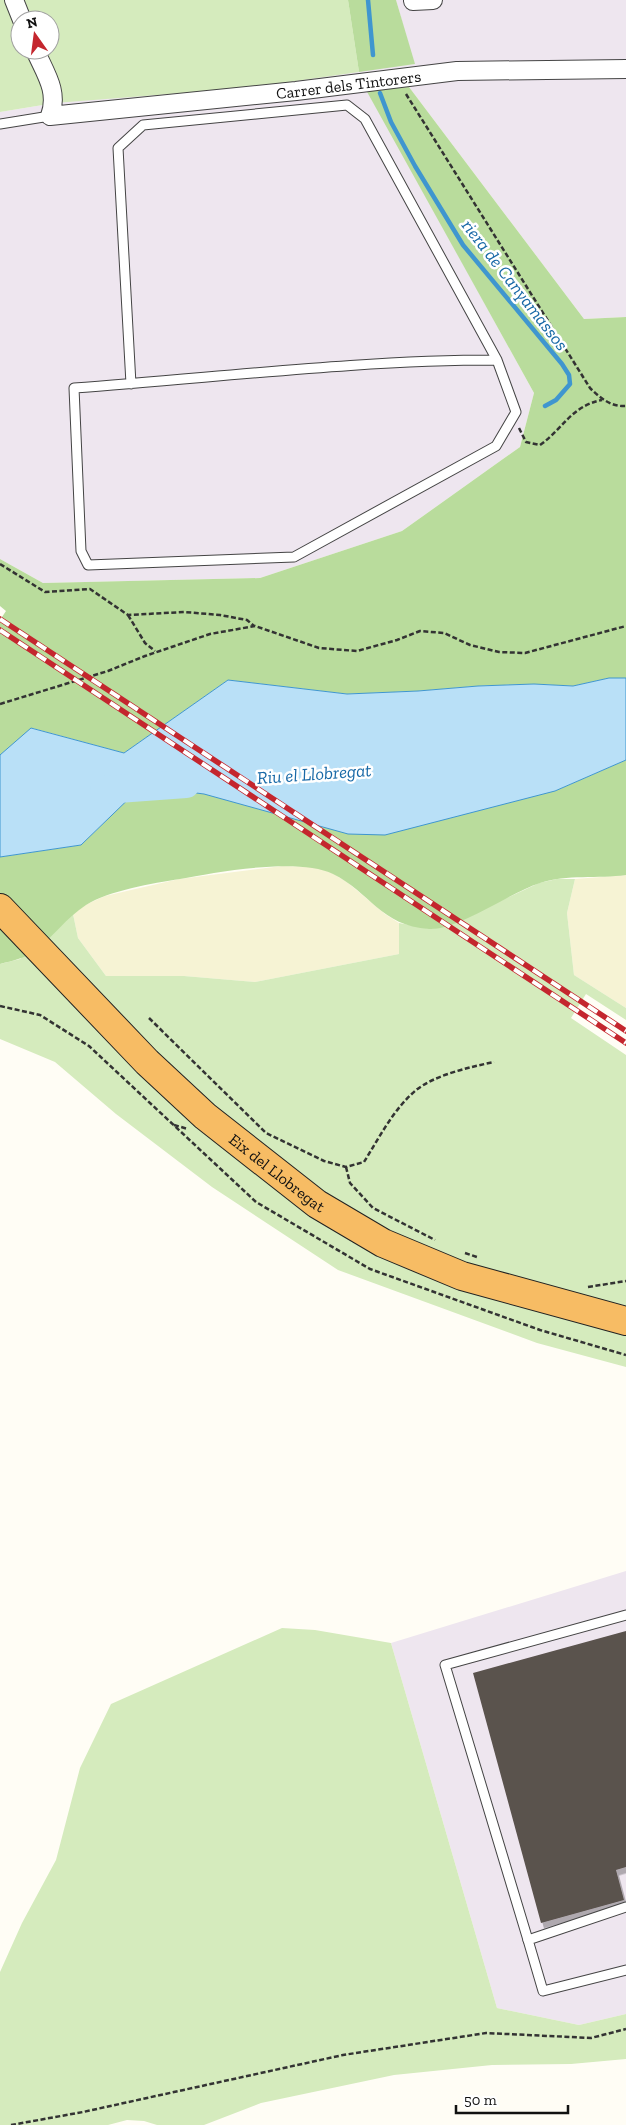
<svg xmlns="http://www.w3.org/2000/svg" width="626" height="2125" font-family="'Zilla Slab',serif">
	<defs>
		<filter id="shadow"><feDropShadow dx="3" dy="5.5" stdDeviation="0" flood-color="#0004"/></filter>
	</defs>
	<rect width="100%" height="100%" fill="#fffdf5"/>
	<g fill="#eee6ef">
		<path d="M 396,0 L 626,0 L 626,317 L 584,319 L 409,87 L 367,90 L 534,393 L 520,447 L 402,531 L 260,578 L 43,583 L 0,559 L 0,112 L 55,103 L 414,64 Z"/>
		<path d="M 626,1571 L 626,2014 L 579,2025 L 497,2008 L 391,1643 Z"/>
	</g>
	<g fill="#f6f3d4">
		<path d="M 282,866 L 315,867 L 332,873 L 347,882 L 385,914 L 399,923 L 399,954 L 255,982 L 184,976 L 106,976 L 78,938 L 73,914 L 87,904 L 105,896 L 179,879 Z"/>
		<path d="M 626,875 L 626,1008 L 574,975 L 567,913 L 575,879 Z"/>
	</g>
	<g fill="#d5ebbd" fill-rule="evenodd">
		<path d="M 0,0 L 348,0 L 359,72 L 247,88 L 55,103 L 0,112 ZM 20,20 L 50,20 L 50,50 L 20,50 Z"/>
		<path d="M 557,879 L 575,879 L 567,913 L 574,975 L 626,1008 L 626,1020 L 586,994 L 571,1018 L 626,1055 L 626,1367 L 537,1343 L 338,1270 L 212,1187 L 116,1114 L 55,1062 L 0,1039 L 0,964 L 20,959 L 73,914 L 78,938 L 106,976 L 184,976 L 255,982 L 399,954 L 399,923 L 431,929 L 449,925 L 539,883 Z"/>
		<path d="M 282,1628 L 315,1630 L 391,1643 L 497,2008 L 579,2025 L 626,2014 L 626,2059 L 571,2064 L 492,2065 L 394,2075 L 261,2103 L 204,2125 L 157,2125 L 144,2121 L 127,2120 L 108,2125 L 0,2125 L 0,1972 L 22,1923 L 56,1860 L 80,1768 L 111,1704 Z"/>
	</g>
	<g fill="#b9dc9c">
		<path d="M 348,0 L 396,0 L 415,64 L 359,72 Z"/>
		<path d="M 409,87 L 584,319 L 626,317 L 626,678 L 609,678 L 573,686 L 534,684 L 478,686 L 418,691 L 347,694 L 228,680 L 124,753 L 32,728 L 0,755 L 0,620 L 6,611 L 0,606 L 0,559 L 43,583 L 260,578 L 402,531 L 520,447 L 534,393 L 366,90 Z"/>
		<path d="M 626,760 L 626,875 C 598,879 567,874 540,883 C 511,892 457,931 429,929 C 381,926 370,892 333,874 C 299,857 217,872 180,879 C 153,883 108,891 86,905 C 66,918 53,937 35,951 C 25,958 12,961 0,964 L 0,857 L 81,845 L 142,786 L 204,794 L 555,791 Z"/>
	</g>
	<path fill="#b9e0f7" stroke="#3f96cf" d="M 609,678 L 626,678 L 626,760 L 555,791 L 385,835 L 348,834 L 204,794 L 142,786 L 81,845 L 0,857 L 0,755 L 31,728 L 124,753 L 228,680 L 347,694 L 418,691 L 478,686 L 534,684 L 573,686 Z"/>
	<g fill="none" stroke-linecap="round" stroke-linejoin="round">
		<g stroke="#3f96cf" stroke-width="4.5">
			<path d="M 368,0 L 373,55"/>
			<path d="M 380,93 L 391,122 L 415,166 L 463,245 L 562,364 L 569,375 L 570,384 L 556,400 L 545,406"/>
		</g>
		<path stroke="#b9e0f7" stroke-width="28" d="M 104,790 L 186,784"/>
	</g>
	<path fill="#5a524d" filter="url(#shadow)" d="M 626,1631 L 626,1867 L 616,1870 L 624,1900 L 541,1923 L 473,1673 Z"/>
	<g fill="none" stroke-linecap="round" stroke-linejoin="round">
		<defs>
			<g id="service">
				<path d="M 0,124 L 50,116"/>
				<path d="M 131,384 L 118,148 L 143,125 L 347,105 L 365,119 L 497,360 L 516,412 L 496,446 L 294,557 L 88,565 L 81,551 L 74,388 C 215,378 356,360 497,360"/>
				<path d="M 626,1907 L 528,1940 L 543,1991 L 626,1970"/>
				<path d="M 528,1940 L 445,1665 L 626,1615"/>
			</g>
			<g id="minor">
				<path d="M 14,0 L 22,20"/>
				<path d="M 413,1 L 433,0"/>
				<path id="s1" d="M 35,50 C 45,73 59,91 50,116 L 296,91 L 457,71 L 626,69"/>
			</g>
			<g id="trunk">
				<path id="s2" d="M 0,908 L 147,1062 L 205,1116 L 317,1204 L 383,1243 L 462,1276 L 626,1321"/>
			</g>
		</defs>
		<use href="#service" stroke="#444" stroke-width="11"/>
		<use href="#minor" stroke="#444" stroke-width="20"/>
		<use href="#trunk" stroke="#222" stroke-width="30"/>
		<g stroke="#333" stroke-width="2.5" stroke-dasharray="5 2.5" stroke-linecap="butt">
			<path d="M 406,94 L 590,388 C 600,398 611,407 626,406"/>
			<path d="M 519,428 L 526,442 L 540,445 C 564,428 571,406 602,400"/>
			<path d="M 0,564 L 45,592 L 90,589 L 128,615 L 184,612 L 220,615 L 247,620 L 254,626"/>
			<path d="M 128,615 L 145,643 L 155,651"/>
			<path d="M 0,704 L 108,671 L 145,656 L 210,634 L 255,626 L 319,648 L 357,651 L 397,640 L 420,631 L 444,633 L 470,645 L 499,652 L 525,653 L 626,626"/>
			<path d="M 0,1006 L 40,1015 L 89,1046 L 256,1202 L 370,1269 L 540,1330 L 626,1355"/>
			<path d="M 149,1018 L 266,1133 L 324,1161 L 346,1167 L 364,1162 C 379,1138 393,1110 415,1091 C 434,1075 470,1067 494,1062"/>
			<path d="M 174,1125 L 188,1129"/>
			<path d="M 346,1167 L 350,1183 L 373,1208 L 435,1240"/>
			<path d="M 465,1253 L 477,1257"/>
			<path d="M 588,1287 L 626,1281"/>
			<path d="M 11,2125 L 83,2112 L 343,2055 L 486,2033 L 591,2038 L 626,2029"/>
		</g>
		<use href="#service" stroke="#fff" stroke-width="9"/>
		<use href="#minor" stroke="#fff" stroke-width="18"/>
		<use href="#trunk" stroke="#f7bc64" stroke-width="28"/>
		<defs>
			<g id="rail">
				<path d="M 0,619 L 626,1031"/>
				<path d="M 0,630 L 626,1043"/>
			</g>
		</defs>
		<use href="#rail" stroke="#c4262e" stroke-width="5.5"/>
		<use href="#rail" stroke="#fff" stroke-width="4" stroke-dasharray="11" stroke-linecap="butt"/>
	</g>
	<g text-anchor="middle" stroke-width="5" stroke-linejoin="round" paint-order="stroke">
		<g font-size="16" fill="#111" stroke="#fff">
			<text dy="6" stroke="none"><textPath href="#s1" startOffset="370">Carrer dels Tintorers</textPath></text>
			<text dy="6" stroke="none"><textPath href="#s2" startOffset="384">Eix del Llobregat</textPath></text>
		</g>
		<g font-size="18" font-style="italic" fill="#1768a6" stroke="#fff">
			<text transform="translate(515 285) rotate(52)" y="6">riera de Canyamassos</text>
			<text transform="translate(314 774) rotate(-4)" y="6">Riu el Llobregat</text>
		</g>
	</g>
	<g transform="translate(35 35) rotate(346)"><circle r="24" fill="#ffffff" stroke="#a0a0a0"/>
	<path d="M0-4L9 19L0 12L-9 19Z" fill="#c4262e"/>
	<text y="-8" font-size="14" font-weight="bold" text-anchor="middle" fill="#111111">N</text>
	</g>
	<path d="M456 2105v8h112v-8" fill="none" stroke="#111111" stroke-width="2.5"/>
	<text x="464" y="2105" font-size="15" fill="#111111" stroke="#ffffff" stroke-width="4" paint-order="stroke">50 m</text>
</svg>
